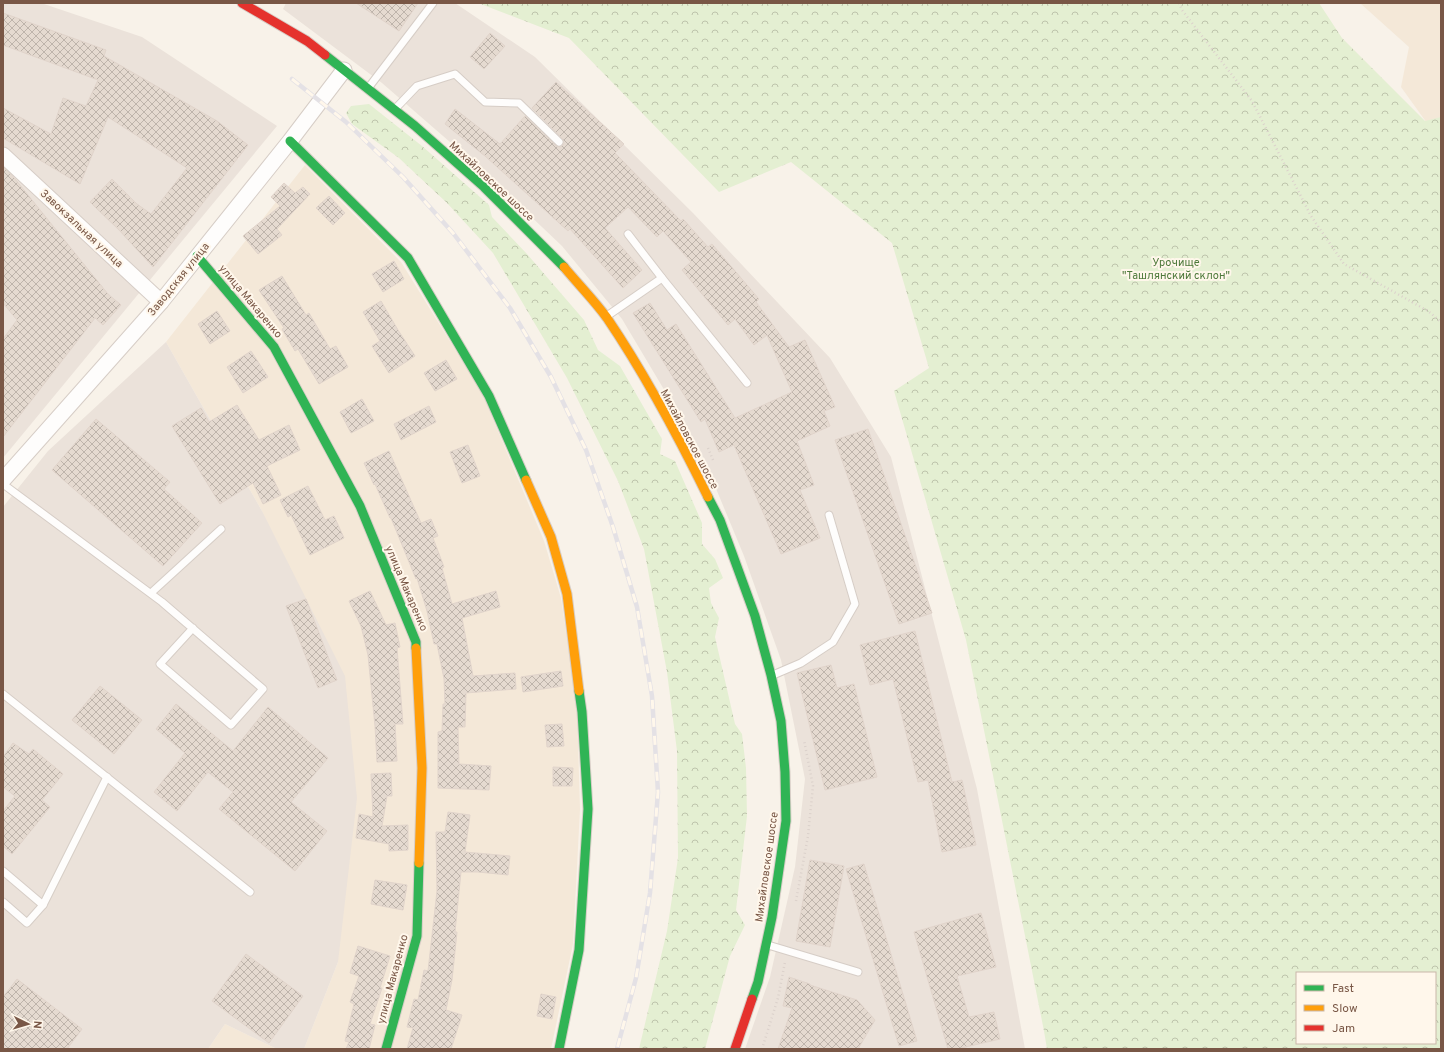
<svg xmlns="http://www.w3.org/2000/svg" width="1444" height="1052" font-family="Overpass,sans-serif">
	<defs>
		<pattern id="forest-crowns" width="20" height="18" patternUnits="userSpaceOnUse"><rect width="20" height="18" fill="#e4efd2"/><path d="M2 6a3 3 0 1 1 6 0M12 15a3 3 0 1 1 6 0" fill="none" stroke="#bec4ac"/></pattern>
		<pattern id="building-cross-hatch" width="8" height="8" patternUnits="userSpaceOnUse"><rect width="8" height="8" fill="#e5dad0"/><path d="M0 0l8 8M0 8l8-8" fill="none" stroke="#beb4ab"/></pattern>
	</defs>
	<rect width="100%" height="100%" fill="#f8f2e9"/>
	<g fill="#f4e8d8">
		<path d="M 1360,3 L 1441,3 L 1441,138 L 1432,130 L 1401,87 L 1409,47 Z"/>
		<path d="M 305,165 L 401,262 L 482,393 L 544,541 L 561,598 L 577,708 L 580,809 L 573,944 L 551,1049 L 304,1049 L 338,962 L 262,511 L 166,342 Z"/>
		<path d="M 225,1024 L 277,1049 L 208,1049 Z"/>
	</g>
	<g fill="#ebe2da">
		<path d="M 3,3 L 41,3 L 142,37 L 277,126 L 3,458 Z"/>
		<path d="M 286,3 L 455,3 L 535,57 L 693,213 L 830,358 L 891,457 L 977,789 L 1025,1049 L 745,1049 L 770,977 L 795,867 L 805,779 L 781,660 L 744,556 L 700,450 L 622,319 L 562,246 L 481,169 L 382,83 L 283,9 Z"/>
		<path d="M 166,342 L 262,511 L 345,676 L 357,798 L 338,962 L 304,1049 L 277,1049 L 225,1024 L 208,1049 L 3,1049 L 3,507 L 48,451 Z"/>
	</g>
	<g fill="url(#forest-crowns)" fill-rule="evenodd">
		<path d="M 478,3 L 1319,3 L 1342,38 L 1425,121 L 1441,117 L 1441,1049 L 1047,1049 L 1044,1031 L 966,640 L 894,391 L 929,368 L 892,243 L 791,162 L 719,192 L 569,38 ZM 1297,973 L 1435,973 L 1435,1043 L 1297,1043 Z"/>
		<path d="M 369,104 L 422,146 L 489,205 L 492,217 L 527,254 L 584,320 L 598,350 L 620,366 L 662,439 L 660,454 L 675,461 L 702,523 L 702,544 L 715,559 L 723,578 L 709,588 L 711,603 L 719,618 L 715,637 L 735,724 L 742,734 L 746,768 L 747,816 L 736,910 L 745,925 L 730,956 L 705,1049 L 639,1049 L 667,931 L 678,858 L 677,751 L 667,672 L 644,549 L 618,481 L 567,378 L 493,253 L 447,203 L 399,158 L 352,124 L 346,113 L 351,106 Z"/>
	</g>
	<g fill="url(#building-cross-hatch)" stroke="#e1d4cb">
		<path d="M 356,3 L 418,3 L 399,31 Z"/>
		<path d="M 3,13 L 106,50 L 104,56 L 217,121 L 248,145 L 153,267 L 119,230 L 90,202 L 112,179 L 137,204 L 151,214 L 187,168 L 108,117 L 80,184 L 3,138 L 3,108 L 51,134 L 63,98 L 86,106 L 98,80 L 3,45 Z"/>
		<path d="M 490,33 L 505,46 L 484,69 L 470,57 Z"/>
		<path d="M 556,82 L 624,144 L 615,153 L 681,221 L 683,219 L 708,247 L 712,244 L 759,299 L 756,302 L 789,347 L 805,340 L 835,407 L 824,411 L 830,426 L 797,441 L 814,485 L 800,490 L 820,538 L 781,554 L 734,445 L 719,452 L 705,419 L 701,422 L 633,313 L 650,303 L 667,330 L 676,324 L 735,418 L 792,392 L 767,335 L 754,345 L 735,319 L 728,325 L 682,270 L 691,262 L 663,231 L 657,237 L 628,207 L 605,228 L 642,270 L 623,288 L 570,229 L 568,231 L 485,156 L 445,124 L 455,109 L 500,144 L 525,116 L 556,146 L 561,147 L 564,144 L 563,139 L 532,108 Z"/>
		<path d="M 3,167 L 11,174 L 108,294 L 121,305 L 103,325 L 95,318 L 3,437 L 3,339 L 17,320 L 3,303 Z"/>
		<path d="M 284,183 L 295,193 L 303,187 L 310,194 L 277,229 L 282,235 L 258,254 L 243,236 L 280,206 L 271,197 Z"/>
		<path d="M 329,196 L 345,213 L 333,225 L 316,208 Z"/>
		<path d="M 394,261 L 404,279 L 383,292 L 372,274 Z"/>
		<path d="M 282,276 L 306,315 L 309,313 L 330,349 L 336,346 L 348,367 L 319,384 L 298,349 L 295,351 L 282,329 L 284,328 L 259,290 Z"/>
		<path d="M 381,301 L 398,330 L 415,356 L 389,373 L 372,346 L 380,341 L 363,312 Z"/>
		<path d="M 217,311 L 230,331 L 210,344 L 198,324 Z"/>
		<path d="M 251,351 L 268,377 L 243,393 L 227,367 Z"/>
		<path d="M 446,360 L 457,379 L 435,391 L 424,373 Z"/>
		<path d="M 362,399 L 374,421 L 351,433 L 340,412 Z"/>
		<path d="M 237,405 L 259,440 L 289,425 L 300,450 L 267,466 L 281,495 L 263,504 L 253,483 L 220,504 L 172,426 L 201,408 L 209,422 Z"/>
		<path d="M 429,406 L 436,422 L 401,440 L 394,424 Z"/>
		<path d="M 96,419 L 170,482 L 164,489 L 202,523 L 163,566 L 52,470 Z"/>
		<path d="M 868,429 L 932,613 L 899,624 L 835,440 Z"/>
		<path d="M 468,445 L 480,476 L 462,483 L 450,452 Z"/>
		<path d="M 389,451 L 421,523 L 431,519 L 438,536 L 433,538 L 444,567 L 442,568 L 452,604 L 496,591 L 500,607 L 462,618 L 473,676 L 515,673 L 516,689 L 466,693 L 465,727 L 458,727 L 459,764 L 491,766 L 489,790 L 438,788 L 438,732 L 442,731 L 443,704 L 445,704 L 444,679 L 437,644 L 434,644 L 427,611 L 417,578 L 416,579 L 391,518 L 390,518 L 375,484 L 374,485 L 364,463 Z"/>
		<path d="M 308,486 L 325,520 L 334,516 L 344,538 L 310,555 L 291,515 L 288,517 L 280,500 Z"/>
		<path d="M 370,591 L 386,625 L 395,623 L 400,647 L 397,648 L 403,724 L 395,724 L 397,761 L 377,762 L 375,726 L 368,655 L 361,626 L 349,601 Z"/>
		<path d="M 306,599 L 337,680 L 318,688 L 286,606 Z"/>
		<path d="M 915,631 L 952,782 L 962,780 L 976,845 L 942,852 L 928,780 L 918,782 L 893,679 L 870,685 L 860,645 Z"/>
		<path d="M 831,665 L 837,688 L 854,684 L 877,777 L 825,790 L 797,673 Z"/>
		<path d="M 561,671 L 563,686 L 523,692 L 521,677 Z"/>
		<path d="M 100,686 L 142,720 L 114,754 L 72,720 Z"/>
		<path d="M 176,704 L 233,751 L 268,707 L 328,758 L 291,802 L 327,831 L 295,871 L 219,809 L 233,792 L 208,772 L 177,811 L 154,792 L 185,753 L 156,729 Z"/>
		<path d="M 562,724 L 564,746 L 547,747 L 545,725 Z"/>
		<path d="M 13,743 L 29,754 L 33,749 L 63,774 L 42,800 L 50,807 L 12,854 L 3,846 L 3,811 L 15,796 L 3,787 L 3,757 Z"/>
		<path d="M 553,767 L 573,768 L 572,786 L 553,786 Z"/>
		<path d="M 391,773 L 392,796 L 387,796 L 382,826 L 408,825 L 408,850 L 389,851 L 389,844 L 356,838 L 359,814 L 373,817 L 371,774 Z"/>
		<path d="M 448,812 L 470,815 L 465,852 L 510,856 L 508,875 L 478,872 L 461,872 L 455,932 L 457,932 L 452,980 L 446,1010 L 462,1015 L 451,1049 L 407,1049 L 413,1028 L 407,1027 L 414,999 L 418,1000 L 424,970 L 428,971 L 437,891 L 436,832 L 445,832 Z"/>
		<path d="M 810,860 L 844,866 L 830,947 L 796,941 Z"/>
		<path d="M 864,864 L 917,1041 L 899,1046 L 846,869 Z"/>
		<path d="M 375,880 L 407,885 L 403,910 L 371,904 Z"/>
		<path d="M 981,913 L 996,967 L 957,976 L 969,1017 L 994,1012 L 1000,1039 L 957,1049 L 948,1049 L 914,932 Z"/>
		<path d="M 358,946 L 390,956 L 380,988 L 382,988 L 370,1024 L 375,1025 L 369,1049 L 346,1049 L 349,1042 L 345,1041 L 354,1004 L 350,1002 L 359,976 L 350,973 Z"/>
		<path d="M 246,954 L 303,996 L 269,1043 L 212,1001 Z"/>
		<path d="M 789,977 L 810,984 L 810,985 L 857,1000 L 875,1020 L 858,1049 L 778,1049 L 792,1008 L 783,1006 Z"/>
		<path d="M 17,979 L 82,1029 L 67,1049 L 3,1049 L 3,997 Z"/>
		<path d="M 541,994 L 556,997 L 552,1019 L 537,1016 Z"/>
	</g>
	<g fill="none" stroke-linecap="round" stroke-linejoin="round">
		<defs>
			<g id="lane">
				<path d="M 369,87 L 433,3"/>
				<path d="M 396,108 L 417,86 L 455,74 L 485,102 L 519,103 L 559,142"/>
				<path d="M 662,278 L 747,383"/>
				<path d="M 607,316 L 662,278 L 628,234"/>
				<path d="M 3,484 L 162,602 L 263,689 L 231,725 L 160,664 L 193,628"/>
				<path d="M 151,593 L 221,529"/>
				<path d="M 773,675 L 801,663 L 833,642 L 855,604 L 829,515"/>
				<path d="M 3,694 L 250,892"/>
				<path d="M 3,871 L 43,905"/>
				<path d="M 3,902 L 27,923 L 43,905 L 107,777"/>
				<path d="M 768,945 L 858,972"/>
			</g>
			<g id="street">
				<path d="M 3,155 L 161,302"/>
				<path d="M 3,480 L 161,302 L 290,141 L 344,70"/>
			</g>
			<g id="fast">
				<path d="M 325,55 L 415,126 L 484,187 L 564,267"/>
				<path d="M 290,141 L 408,258 L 489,396 L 526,480"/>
				<path d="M 197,256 L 274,347 L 360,506 L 416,642 L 416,648"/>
				<path d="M 708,497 L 720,520 L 755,616 L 771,675 L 781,721 L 785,772 L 786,821 L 772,917 L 758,982 L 752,999"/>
				<path d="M 386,1049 L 417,936 L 419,863"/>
				<path d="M 559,1049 L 579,950 L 588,809 L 582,712 L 579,691"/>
			</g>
			<g id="slow">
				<path d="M 564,267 C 578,284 594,300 607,318 C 645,374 678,436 708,497"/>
				<path d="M 526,480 L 551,537 L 567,594 L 579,691"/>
				<path d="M 416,648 L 422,768 L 419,863"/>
			</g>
			<g id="jam">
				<path d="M 242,3 L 307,41 L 325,55"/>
				<path d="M 735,1049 L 752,999"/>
			</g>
		</defs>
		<use href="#lane" stroke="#d6cdc6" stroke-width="9"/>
		<use href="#street" stroke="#d6cdc6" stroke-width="17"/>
		<use href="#fast" stroke="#d7cdc6" stroke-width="11"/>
		<use href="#slow" stroke="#d7cdc6" stroke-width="11"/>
		<use href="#jam" stroke="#d7cdc6" stroke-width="11"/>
		<g stroke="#dbd1cb" stroke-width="2.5" stroke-dasharray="1 3" stroke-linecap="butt">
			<path d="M 1179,3 L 1182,10 L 1252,101 L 1311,216 L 1344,264 L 1428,311 L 1441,322"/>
			<path d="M 708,448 L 713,460"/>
			<path d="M 796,901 L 808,836 L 813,786 L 804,740"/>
			<path d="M 762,1049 L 778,998 L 785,962"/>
		</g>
		<use href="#lane" stroke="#fefdfc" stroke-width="7"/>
		<use href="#street" stroke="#fefdfc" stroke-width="15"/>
		<use href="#fast" stroke="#30b455" stroke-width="9"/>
		<use href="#slow" stroke="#ff9f0a" stroke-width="9"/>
		<use href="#jam" stroke="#e5322d" stroke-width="9"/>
		<defs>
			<path id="rail" d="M 292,79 L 346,122 L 403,177 L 453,233 L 510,308 L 551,377 L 586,450 L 613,527 L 637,607 L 652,696 L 658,792 L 650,893 L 636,978 L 617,1049"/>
		</defs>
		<use href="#rail" stroke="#e4e1e5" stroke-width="4.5"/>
		<use href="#rail" stroke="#fff7eb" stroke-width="3" stroke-dasharray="9" stroke-linecap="butt"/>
	</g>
	<g text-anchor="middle" stroke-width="4" stroke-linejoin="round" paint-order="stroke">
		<g font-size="11" fill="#795746" stroke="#fff7eb">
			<text transform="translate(492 181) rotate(43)" y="4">Михайловское шоссе</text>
			<text transform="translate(82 228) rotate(43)" y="4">Завокзальная улица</text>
			<text transform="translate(178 279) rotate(-51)" y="4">Заводская улица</text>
			<text transform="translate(251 301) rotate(50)" y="4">улица Макаренко</text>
			<text transform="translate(690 439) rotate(62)" y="4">Михайловское шоссе</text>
			<text transform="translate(407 588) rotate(67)" y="4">улица Макаренко</text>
			<text transform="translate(766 867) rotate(-82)" y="4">Михайловское шоссе</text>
			<text transform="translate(392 979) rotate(-75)" y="4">улица Макаренко</text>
		</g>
		<g font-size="11" fill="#4e7a3b" stroke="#fff7eb">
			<text x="1176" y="266">Урочище<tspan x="1176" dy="13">"Ташлянский склон"</tspan></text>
		</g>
	</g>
	<rect width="1444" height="1052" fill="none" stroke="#795746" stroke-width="8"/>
	<rect x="1296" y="972" width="140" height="72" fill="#fff7eb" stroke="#c9b7a9"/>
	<rect x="1304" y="985" width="20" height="6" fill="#30b455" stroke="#c9b7a9"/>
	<text x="1332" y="992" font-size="12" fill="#795746">Fast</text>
	<rect x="1304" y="1005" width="20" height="6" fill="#ff9f0a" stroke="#c9b7a9"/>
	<text x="1332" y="1012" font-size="12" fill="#795746">Slow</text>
	<rect x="1304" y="1025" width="20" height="6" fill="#e5322d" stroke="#c9b7a9"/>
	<text x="1332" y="1032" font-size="12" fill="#795746">Jam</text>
	<g transform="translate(28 1024) rotate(95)" stroke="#fff7eb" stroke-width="3" paint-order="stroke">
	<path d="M0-3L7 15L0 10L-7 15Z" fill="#795746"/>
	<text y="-6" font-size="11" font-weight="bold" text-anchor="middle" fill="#795746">N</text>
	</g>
</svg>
